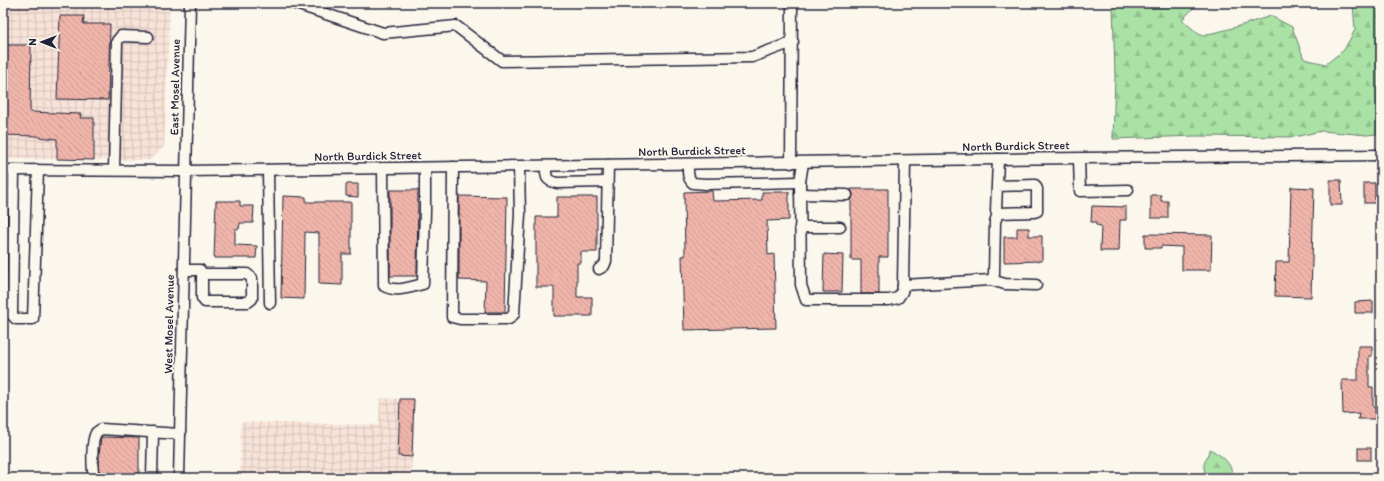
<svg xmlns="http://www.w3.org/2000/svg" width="1384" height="481" font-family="Itim,sans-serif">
	<defs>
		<pattern id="industrial-grid" width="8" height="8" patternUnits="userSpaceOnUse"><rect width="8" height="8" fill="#f8e3d8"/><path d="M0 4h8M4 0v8" fill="none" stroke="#d4c2ba"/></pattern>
		<pattern id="forest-firs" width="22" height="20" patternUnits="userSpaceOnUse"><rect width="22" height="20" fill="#aae1a5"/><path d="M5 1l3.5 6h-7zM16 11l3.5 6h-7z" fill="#92c18f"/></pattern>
		<pattern id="building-back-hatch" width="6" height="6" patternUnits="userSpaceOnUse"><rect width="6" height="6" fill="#f0b5aa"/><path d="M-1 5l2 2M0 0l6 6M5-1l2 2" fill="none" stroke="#ce9b93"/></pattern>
	</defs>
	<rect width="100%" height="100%" fill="#fbf7ec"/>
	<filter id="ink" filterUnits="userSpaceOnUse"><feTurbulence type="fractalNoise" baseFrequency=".025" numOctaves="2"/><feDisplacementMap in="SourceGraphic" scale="8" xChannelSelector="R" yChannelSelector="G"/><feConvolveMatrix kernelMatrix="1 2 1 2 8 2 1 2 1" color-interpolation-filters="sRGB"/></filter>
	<g filter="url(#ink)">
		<g fill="url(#industrial-grid)">
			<path d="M 3,3 L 170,3 L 164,147 L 150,160 L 3,159 Z"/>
			<path d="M 380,398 L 400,399 L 398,456 L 412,457 L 411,478 L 240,478 L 241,422 L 379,425 Z"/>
		</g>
		<g fill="url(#forest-firs)" stroke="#668270">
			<path d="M 1113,3 L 1212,3 L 1198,3 L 1182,20 L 1200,35 C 1225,32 1247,23 1271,16 L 1292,27 L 1304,59 L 1326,64 L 1344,50 L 1355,30 L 1353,3 L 1379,3 L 1377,134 L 1367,135 L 1322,131 L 1294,137 L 1195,136 L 1113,139 L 1115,76 Z"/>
			<path d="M 1210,449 C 1225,458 1229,461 1235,478 L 1205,478 L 1204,464 Z"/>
		</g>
		<g fill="url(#building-back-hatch)" stroke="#22223b">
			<path d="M 60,16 L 84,16 L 83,24 L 110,24 L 108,100 L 57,99 Z"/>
			<path d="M 3,45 L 31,45 L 30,112 L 81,114 L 80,118 L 94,118 L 94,160 L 57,159 L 57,139 L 38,137 L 38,136 L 3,135 Z"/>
			<path d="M 1330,180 L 1341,180 L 1342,205 L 1330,205 Z"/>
			<rect x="1364" y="183" width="11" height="20"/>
			<path d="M 346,184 L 358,184 L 358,197 L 346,196 Z"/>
			<path d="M 1291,187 L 1314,188 L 1311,297 L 1275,296 L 1276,262 L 1289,262 Z"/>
			<path d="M 851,189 L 888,189 L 888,257 L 879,257 L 879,294 L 861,294 L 861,260 L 851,260 L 851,200 L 853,195 Z"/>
			<path d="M 390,190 L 418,190 L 417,276 L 390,276 Z"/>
			<path d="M 712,191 L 713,201 L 762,200 L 762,192 L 789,192 L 789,220 L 767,221 L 768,255 L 774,254 L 776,328 L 684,330 L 682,256 L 685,256 L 684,192 Z"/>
			<path d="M 1151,195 L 1161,195 L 1161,201 L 1168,201 L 1168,218 L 1151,218 Z"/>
			<path d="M 283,196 L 306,197 L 306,202 L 351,202 L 351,254 L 342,254 L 342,285 L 319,284 L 319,233 L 305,232 L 304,299 L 281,298 Z"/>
			<path d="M 459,196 L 507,197 L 505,312 L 485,312 L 486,281 L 459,280 Z"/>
			<path d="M 557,197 L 597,197 L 597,252 L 581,252 L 581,263 L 577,263 L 577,297 L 592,297 L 592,316 L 554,316 L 554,287 L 536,287 L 536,217 L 557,217 Z"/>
			<path d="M 216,201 L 240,201 L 240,206 L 254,206 L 253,223 L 240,223 L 239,229 L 235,229 L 235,245 L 257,246 L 256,258 L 214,258 Z"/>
			<path d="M 1092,206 L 1126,207 L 1126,220 L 1120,220 L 1119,251 L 1100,251 L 1101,226 L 1096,225 L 1096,222 L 1091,222 Z"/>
			<path d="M 1017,228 L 1029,228 L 1029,236 L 1042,236 L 1042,261 L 1004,262 L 1004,237 L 1017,237 Z"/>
			<path d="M 1145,234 L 1212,235 L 1211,270 L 1182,270 L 1182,247 L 1161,246 L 1161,248 L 1145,248 Z"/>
			<path d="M 824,254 L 843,255 L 842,292 L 823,292 Z"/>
			<path d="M 1373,301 L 1373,313 L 1355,313 L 1355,302 Z"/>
			<path d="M 1358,346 L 1372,346 L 1372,356 L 1369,356 L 1369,387 L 1373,387 L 1373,407 L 1375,407 L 1375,419 L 1358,419 L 1359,413 L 1343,414 L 1342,380 L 1358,380 Z"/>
			<path d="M 400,399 L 414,399 L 412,457 L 398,456 Z"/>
			<path d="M 101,437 L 139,438 L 139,476 L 100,476 L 99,455 Z"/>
			<rect x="1358" y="448" width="13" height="12"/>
		</g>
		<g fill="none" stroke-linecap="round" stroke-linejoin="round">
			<defs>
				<g id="minor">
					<path d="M 293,3 L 383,33 L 456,26 L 502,61 L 752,57 L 793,42"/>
					<path d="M 1079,159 L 1080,191 L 1128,190"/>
					<path d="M 791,163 L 792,3"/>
					<path d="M 803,163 L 800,182 L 801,285 L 806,300 L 889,300 L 898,298 L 902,292 L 903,285 L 905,161"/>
					<path d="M 688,164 C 688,172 687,178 693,183 L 706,184 L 800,182"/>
					<path d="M 546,166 C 546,177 545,180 557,183 L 607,182"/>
					<path d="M 453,167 L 452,317 L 460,319 L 509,319 L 514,314 L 520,214 L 519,167"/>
					<path d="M 383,168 L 384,286 C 396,293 411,287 423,284 L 425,210 L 425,168"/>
					<path d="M 3,170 L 186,171 L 998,159 L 1381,155"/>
					<path d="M 14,170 L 12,315 L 16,319 L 33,319 L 38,170"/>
					<path d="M 114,170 L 117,41 L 121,36 L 148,37"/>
					<path d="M 268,170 L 270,303"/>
					<path d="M 997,186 L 1035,185 L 1037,189 L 1037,211 L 1034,212 L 998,213 L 996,211 L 998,159"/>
					<path d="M 800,194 L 847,195"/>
					<path d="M 800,227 L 840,227"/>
					<path d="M 599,269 L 604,266 L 606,261 L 608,165"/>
					<path d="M 184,270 L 200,270 L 202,274 L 202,298 L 205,302 L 248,302 L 252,299 L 252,278 L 247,274 L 202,274"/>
					<path d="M 991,280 L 1005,284 L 1036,285"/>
					<path d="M 903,285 L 991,280 L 994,275 L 995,222 L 998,213"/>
					<path d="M 94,478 C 92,469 91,441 96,433 C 97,431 99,431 101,429 L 180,434"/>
					<path d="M 152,478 L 153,432"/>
					<path d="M 179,478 L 190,3"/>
				</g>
			</defs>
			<use href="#minor" stroke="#22223b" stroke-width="13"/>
			<use href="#minor" stroke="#fbf7ec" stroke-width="10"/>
		</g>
	</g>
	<g text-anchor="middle" stroke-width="3.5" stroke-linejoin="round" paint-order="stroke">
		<g font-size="12" fill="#22223b" stroke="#fbf7ec">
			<text transform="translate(175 87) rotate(-89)" y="4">East Mosel Avenue</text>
			<text transform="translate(1016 146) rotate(-1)" y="4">North Burdick Street</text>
			<text transform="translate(692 151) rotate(-1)" y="4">North Burdick Street</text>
			<text transform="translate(368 156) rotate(-1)" y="4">North Burdick Street</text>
			<text transform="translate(169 324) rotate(-89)" y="4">West Mosel Avenue</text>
		</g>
	</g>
	<rect width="1384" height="481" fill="none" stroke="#fbf7ec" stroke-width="16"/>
	<rect x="8" y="8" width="1368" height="465" fill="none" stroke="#22223b" stroke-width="1.5" filter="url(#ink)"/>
	<g transform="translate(42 42) rotate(270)" stroke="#fbf7ec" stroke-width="3" paint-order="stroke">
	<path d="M0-3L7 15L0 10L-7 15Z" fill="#22223b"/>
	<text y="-6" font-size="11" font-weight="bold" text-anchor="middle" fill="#22223b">N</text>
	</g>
</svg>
